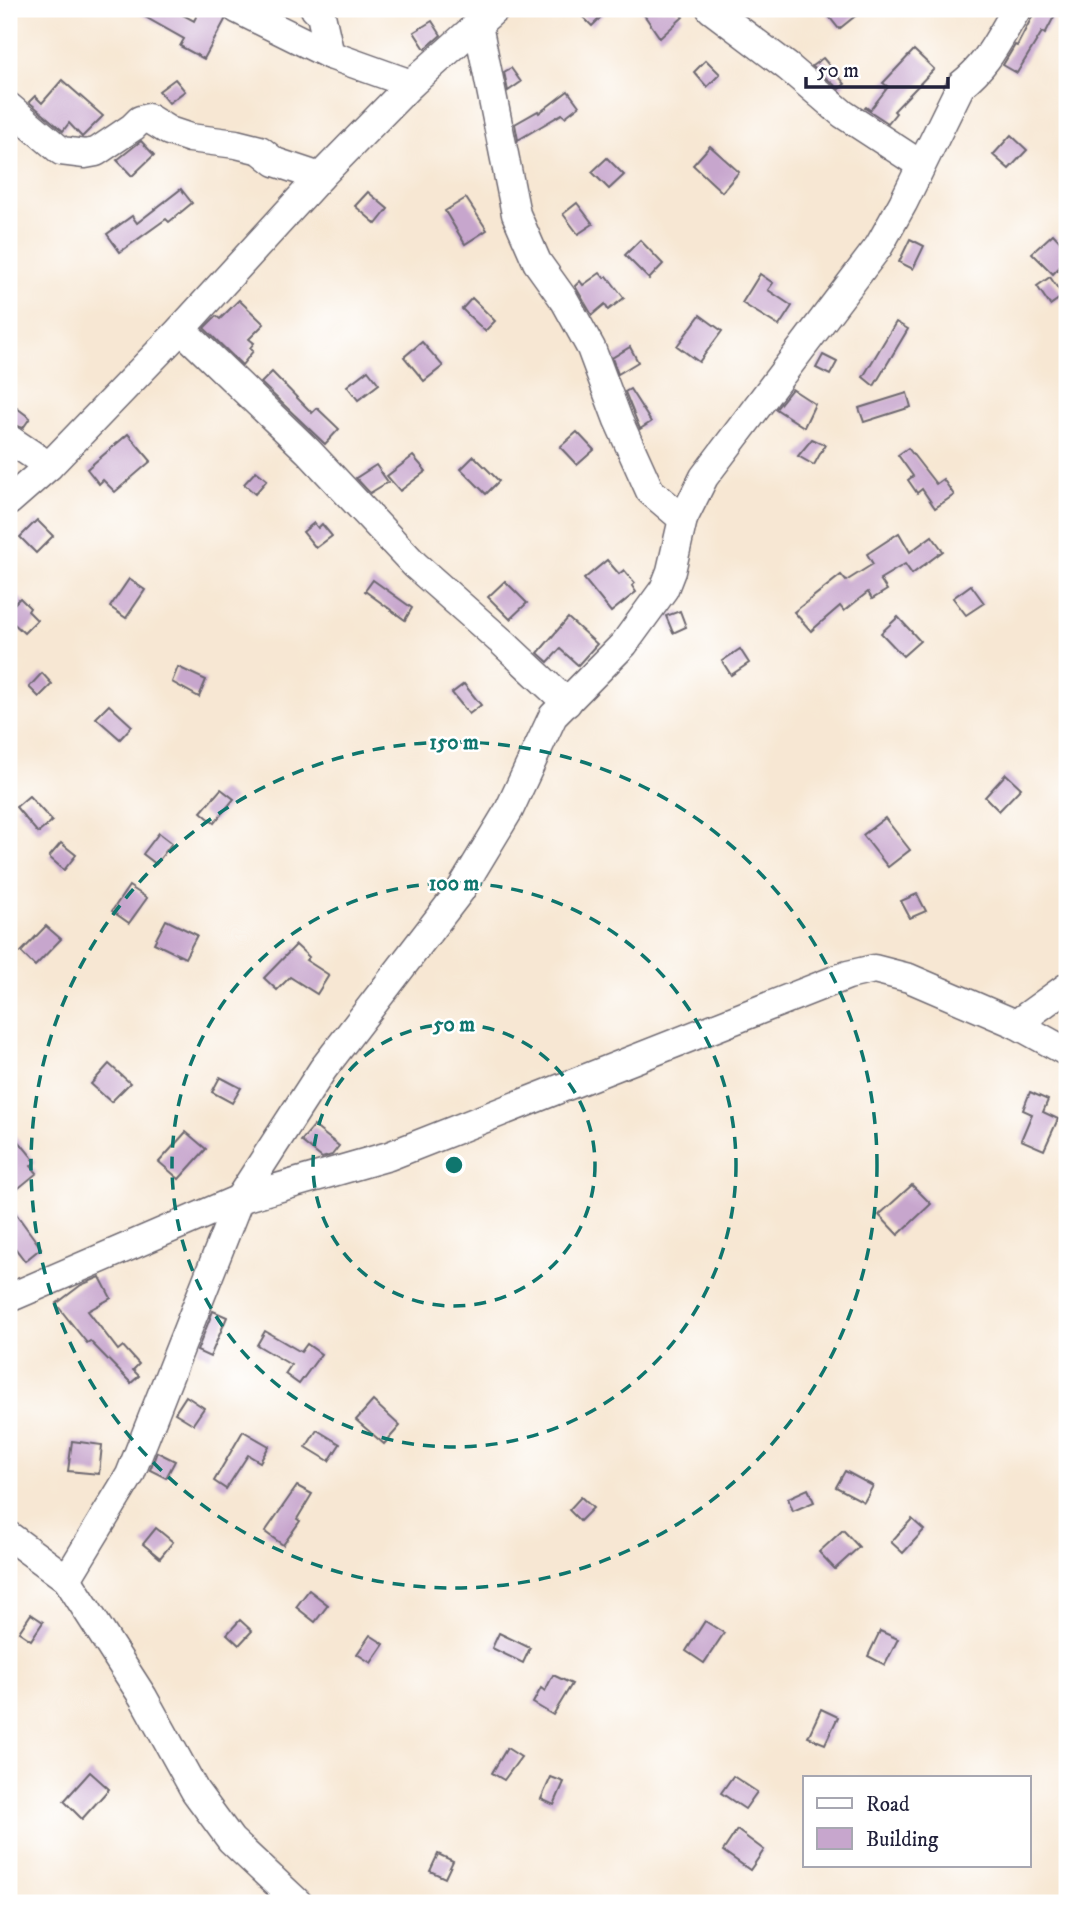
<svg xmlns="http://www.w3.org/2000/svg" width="1076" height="1912" font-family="'IM FELL DW Pica',serif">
	<rect width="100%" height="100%" fill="#fff"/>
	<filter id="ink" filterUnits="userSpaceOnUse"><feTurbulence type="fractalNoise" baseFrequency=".0143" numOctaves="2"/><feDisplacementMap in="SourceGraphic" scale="14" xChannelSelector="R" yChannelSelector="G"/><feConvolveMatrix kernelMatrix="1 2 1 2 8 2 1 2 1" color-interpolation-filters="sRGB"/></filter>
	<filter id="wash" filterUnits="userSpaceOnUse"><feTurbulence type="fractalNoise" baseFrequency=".00686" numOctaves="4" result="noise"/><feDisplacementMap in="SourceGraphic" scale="28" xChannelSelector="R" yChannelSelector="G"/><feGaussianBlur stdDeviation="1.57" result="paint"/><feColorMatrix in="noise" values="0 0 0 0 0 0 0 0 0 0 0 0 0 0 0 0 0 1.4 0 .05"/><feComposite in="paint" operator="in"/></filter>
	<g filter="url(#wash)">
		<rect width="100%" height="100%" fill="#f7e7d3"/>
		<g id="blocks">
			<g fill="#c7a6cd">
				<path d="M 131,9 L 172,9 L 194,21 L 200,9 L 221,9 L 225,20 L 204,59 L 180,46 L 184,39 Z"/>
				<path d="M 575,9 L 609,9 L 592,26 Z"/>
				<path d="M 640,9 L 675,9 L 683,17 L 660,38 Z"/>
				<path d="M 823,9 L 864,9 L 839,29 Z"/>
				<path d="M 1036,9 L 1058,9 L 1045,34 L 1042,32 L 1017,73 L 1003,65 L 1015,45 L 1017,46 Z"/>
				<path d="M 432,21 L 441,35 L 425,49 L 414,32 Z"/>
				<path d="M 914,50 L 934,69 L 894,111 L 896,113 L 888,123 L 865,108 L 866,107 L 870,110 L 888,87 L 883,83 Z"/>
				<path d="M 823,58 L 845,84 L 839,89 L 812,66 Z"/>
				<path d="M 706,60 L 720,74 L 707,87 L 694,72 Z"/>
				<path d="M 511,68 L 521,82 L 508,91 L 504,72 Z"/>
				<path d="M 175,79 L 185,91 L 169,103 L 159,91 Z"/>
				<path d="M 62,80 L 103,116 L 82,137 L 69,123 L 63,131 L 29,102 L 35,96 L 42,103 Z"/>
				<path d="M 568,91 L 579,106 L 565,117 L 562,114 L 518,140 L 515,124 L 538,111 L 539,113 Z"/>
				<path d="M 1011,135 L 1027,150 L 1009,169 L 993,155 Z"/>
				<path d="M 141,141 L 154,155 L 132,176 L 117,160 Z"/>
				<path d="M 710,146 L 739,172 L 722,192 L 693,165 Z"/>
				<path d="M 607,158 L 624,175 L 609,189 L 592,172 Z"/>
				<path d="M 181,189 L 192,203 L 169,222 L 166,219 L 120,252 L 107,234 L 132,216 L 137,223 Z"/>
				<path d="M 368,192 L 388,209 L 376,224 L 355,206 Z"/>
				<path d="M 466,198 L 487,230 L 465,244 L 445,211 Z"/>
				<path d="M 577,203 L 593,224 L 578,234 L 563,214 Z"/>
				<path d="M 1053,234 L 1067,249 L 1067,259 L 1053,274 L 1032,253 Z"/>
				<path d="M 910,239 L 924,246 L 913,269 L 899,262 Z"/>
				<path d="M 640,240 L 663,264 L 649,279 L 625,255 Z"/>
				<path d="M 600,273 L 604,278 L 607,276 L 624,298 L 608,310 L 605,304 L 592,315 L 575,286 L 580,281 L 583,285 Z"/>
				<path d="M 760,274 L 773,283 L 768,290 L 792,306 L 779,326 L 742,303 Z"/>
				<path d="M 1050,277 L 1063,296 L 1050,305 L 1037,286 Z"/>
				<path d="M 472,298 L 495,321 L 485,331 L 462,309 Z"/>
				<path d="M 239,300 L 264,324 L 249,339 L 254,343 L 250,348 L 253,351 L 242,365 L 204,328 L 216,316 L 220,319 Z"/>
				<path d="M 700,315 L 722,331 L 699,362 L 677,346 Z"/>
				<path d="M 896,322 L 908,329 L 874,386 L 863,377 Z"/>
				<path d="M 422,342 L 443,366 L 424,381 L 404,357 Z"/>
				<path d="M 630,347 L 638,362 L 618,374 L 612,358 Z"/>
				<path d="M 823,355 L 837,362 L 830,375 L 816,368 Z"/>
				<path d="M 368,370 L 379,384 L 358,400 L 347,386 Z"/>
				<path d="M 272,372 L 312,413 L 317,408 L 339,429 L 325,444 L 261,383 Z"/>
				<path d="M 630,389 L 651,422 L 640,429 L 625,392 Z"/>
				<path d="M 792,389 L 815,404 L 804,427 L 776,409 Z"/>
				<path d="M 907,393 L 911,407 L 864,422 L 859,408 Z"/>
				<path d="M 9,402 L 30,418 L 23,428 L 9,423 Z"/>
				<path d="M 577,432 L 594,450 L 577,465 L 560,447 Z"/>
				<path d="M 128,434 L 151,461 L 115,492 L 103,480 L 99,484 L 87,469 Z"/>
				<path d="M 812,439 L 825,445 L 814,465 L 798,456 Z"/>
				<path d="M 908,448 L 936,484 L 943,479 L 954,495 L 935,508 L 922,489 L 917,493 L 908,480 L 913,476 L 898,455 Z"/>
				<path d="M 413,456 L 426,471 L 400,491 L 387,476 Z"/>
				<path d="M 474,456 L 499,481 L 486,494 L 461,469 Z"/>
				<path d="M 376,465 L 388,482 L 370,493 L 356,478 Z"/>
				<path d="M 256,471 L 267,480 L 255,494 L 244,484 Z"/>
				<path d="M 37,520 L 53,536 L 36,553 L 20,537 Z"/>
				<path d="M 314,523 L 318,528 L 322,524 L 332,536 L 316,548 L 303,532 Z"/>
				<path d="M 899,533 L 910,552 L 932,536 L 943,551 L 912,574 L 905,564 L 880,579 L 887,590 L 872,599 L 868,592 L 844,611 L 840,606 L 811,631 L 794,612 L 841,575 L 846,581 L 873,564 L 867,554 Z"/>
				<path d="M 607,560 L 619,574 L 624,570 L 635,583 L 632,586 L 636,592 L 611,612 L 584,579 Z"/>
				<path d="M 129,579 L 145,590 L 126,618 L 110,607 Z"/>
				<path d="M 373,580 L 412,608 L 405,620 L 365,591 Z"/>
				<path d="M 505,581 L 527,603 L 510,619 L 488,597 Z"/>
				<path d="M 971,585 L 984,603 L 966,615 L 953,598 Z"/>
				<path d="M 20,598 L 30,608 L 28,611 L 37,620 L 24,633 L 9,619 L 9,609 Z"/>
				<path d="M 680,611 L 686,627 L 673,633 L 666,616 Z"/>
				<path d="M 898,617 L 920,641 L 903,656 L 881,633 Z"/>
				<path d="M 568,618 L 597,644 L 578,665 L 560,649 L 548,662 L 538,653 Z"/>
				<path d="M 740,649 L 749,663 L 731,675 L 722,661 Z"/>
				<path d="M 178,667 L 206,680 L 199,697 L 172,682 Z"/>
				<path d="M 42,673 L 52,684 L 39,697 L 29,687 Z"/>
				<path d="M 464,684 L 481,705 L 469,714 L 452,693 Z"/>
				<path d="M 109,705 L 132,726 L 120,739 L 96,718 Z"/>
				<path d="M 1006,774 L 1021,788 L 999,811 L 985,797 Z"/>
				<path d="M 221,789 L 234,799 L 214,823 L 201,812 Z"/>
				<path d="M 29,796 L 52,821 L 38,833 L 16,807 Z"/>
				<path d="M 885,818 L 910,850 L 888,867 L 863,835 Z"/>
				<path d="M 159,833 L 172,843 L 156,864 L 143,854 Z"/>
				<path d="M 61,843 L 76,855 L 64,870 L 49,857 Z"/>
				<path d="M 129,886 L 147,898 L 129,923 L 112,911 Z"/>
				<path d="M 917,894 L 926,911 L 910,918 L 901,901 Z"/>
				<path d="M 166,920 L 197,935 L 185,958 L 154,943 Z"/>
				<path d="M 46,926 L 61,939 L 35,966 L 21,952 Z"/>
				<path d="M 296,945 L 309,957 L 306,960 L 329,975 L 317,994 L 290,977 L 277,990 L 264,978 Z"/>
				<path d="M 109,1064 L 130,1083 L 111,1102 L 91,1084 Z"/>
				<path d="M 220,1077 L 241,1088 L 232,1103 L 212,1092 Z"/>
				<path d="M 1030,1092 L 1048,1100 L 1043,1112 L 1058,1119 L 1044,1150 L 1021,1140 L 1032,1114 L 1023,1110 Z"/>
				<path d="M 314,1126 L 339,1146 L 332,1155 L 322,1158 L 301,1141 Z"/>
				<path d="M 9,1129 L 31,1156 L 35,1162 L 31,1166 L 37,1173 L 9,1196 Z"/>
				<path d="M 186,1132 L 206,1149 L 179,1179 L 159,1162 Z"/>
				<path d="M 912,1185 L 931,1204 L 898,1235 L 879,1215 Z"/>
				<path d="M 9,1204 L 41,1248 L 25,1261 L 9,1240 Z"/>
				<path d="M 100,1277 L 111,1298 L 88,1311 L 118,1350 L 123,1346 L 139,1364 L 133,1370 L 139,1376 L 131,1383 L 90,1341 L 87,1343 L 56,1304 L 81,1285 Z"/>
				<path d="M 213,1311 L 227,1317 L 210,1357 L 197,1351 Z"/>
				<path d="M 265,1331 L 301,1352 L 307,1344 L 321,1354 L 299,1384 L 285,1374 L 291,1365 L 257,1345 Z"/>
				<path d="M 186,1396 L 204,1408 L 193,1424 L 175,1413 Z"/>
				<path d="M 373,1401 L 400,1426 L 384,1444 L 356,1420 Z"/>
				<path d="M 317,1430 L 340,1444 L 329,1461 L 306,1447 Z"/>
				<path d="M 243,1431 L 269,1446 L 260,1462 L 248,1455 L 226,1489 L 214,1481 Z"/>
				<path d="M 72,1441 L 102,1445 L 99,1474 L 68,1471 Z"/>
				<path d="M 157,1452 L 175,1461 L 166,1478 L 150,1470 Z"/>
				<path d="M 845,1471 L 873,1486 L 864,1502 L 836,1487 Z"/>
				<path d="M 297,1486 L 312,1494 L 297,1519 L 300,1521 L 283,1545 L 265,1532 Z"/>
				<path d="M 808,1489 L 814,1502 L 793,1511 L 788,1498 Z"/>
				<path d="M 581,1497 L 593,1508 L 580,1521 L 569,1510 Z"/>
				<path d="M 912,1519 L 924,1530 L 903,1553 L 891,1542 Z"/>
				<path d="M 156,1528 L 173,1542 L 160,1558 L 143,1544 Z"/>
				<path d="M 843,1530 L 859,1547 L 835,1569 L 819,1552 Z"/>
				<path d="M 309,1590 L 328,1605 L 315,1622 L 296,1607 Z"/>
				<path d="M 31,1614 L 43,1622 L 31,1640 L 19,1632 Z"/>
				<path d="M 240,1620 L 252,1631 L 239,1645 L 227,1634 Z"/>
				<path d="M 705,1621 L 724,1633 L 704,1663 L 686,1651 Z"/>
				<path d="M 880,1631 L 898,1639 L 885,1665 L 868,1656 Z"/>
				<path d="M 499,1633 L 530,1648 L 523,1663 L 492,1648 Z"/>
				<path d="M 370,1635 L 384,1644 L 371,1663 L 357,1654 Z"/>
				<path d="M 553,1675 L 572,1684 L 553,1715 L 533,1703 L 541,1688 L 545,1691 Z"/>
				<path d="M 821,1709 L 838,1717 L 825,1744 L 808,1737 Z"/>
				<path d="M 507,1748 L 521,1757 L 504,1780 L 492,1773 Z"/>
				<path d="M 90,1772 L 109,1789 L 82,1819 L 64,1801 Z"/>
				<path d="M 733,1776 L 757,1792 L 745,1809 L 721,1793 Z"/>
				<path d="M 551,1777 L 564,1782 L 554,1805 L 541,1799 Z"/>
				<path d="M 737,1830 L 764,1850 L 750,1870 L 723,1851 Z"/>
				<path d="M 438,1854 L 453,1861 L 445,1878 L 430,1871 Z"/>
			</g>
		</g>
	</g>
	<g filter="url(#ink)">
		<use href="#blocks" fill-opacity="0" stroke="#6d6770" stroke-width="2"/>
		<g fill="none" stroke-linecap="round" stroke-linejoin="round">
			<defs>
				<g id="minor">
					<path d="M 237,9 L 330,55"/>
					<path d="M 315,9 L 321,15 L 330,55 L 411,84"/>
					<path d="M 711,9 L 788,67 L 843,114 L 921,165"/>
					<path d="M 478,25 L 516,214 L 537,262 L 565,301 L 591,348 L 618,420 L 650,491 L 683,519"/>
					<path d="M 9,107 L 61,151 L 85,154 L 96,152 L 133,127 L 140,120 L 148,118 L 169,131 L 190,138 L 236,144 L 260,150 L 275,162 L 320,177"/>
					<path d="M 181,329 L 308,451 L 415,565 L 502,642 L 567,703"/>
					<path d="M 9,439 L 49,466"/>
					<path d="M 9,501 L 49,466 L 181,329 L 320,177 L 411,84 L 495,9"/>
					<path d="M 1016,1024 L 1067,987"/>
					<path d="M 9,1298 L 239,1199 L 389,1156 L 848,975 L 874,969 L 909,978 L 1016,1024 L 1067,1052"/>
					<path d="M 9,1536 L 67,1579 L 143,1697 L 195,1791 L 231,1840 L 298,1903"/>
					<path d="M 67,1579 L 130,1475 L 239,1199 L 323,1069 L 460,891 L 509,810 L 553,716 L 624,644 L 664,589 L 671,571 L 683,519 L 704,477 L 879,246 L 903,203 L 961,85 C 990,62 998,39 1017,9"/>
				</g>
			</defs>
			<use href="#minor" stroke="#6d6770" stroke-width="31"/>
			<use href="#minor" stroke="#fff" stroke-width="28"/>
		</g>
	</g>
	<g fill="none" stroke="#0f766e" stroke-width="3.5" stroke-dasharray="12 9">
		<circle cx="454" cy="1165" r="141"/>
		<circle cx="454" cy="1165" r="282"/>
		<circle cx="454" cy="1165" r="423"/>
	</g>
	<circle cx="454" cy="1165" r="10" fill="#0f766e" stroke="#fff" stroke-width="3.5"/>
	<g font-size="21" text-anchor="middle" font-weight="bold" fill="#0f766e" stroke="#fff" stroke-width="5" stroke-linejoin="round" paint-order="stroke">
		<text x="454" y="749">150 m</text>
		<text x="454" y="890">100 m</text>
		<text x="454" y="1031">50 m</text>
	</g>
	<rect width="1076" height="1912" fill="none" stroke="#fff" stroke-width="35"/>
	<rect x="803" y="1776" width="228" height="91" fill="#ffffff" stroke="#a7a7b1" stroke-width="2"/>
	<rect x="817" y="1798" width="35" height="10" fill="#ffffff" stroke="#a7a7b1" stroke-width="2"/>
	<text x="866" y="1811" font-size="21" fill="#22223b">Road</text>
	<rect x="817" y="1828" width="35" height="21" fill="#c7a6cd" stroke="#a7a7b1" stroke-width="2"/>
	<text x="866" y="1846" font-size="21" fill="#22223b">Building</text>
	<path d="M806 77v10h142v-10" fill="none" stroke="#22223b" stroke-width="3.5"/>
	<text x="817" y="77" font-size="21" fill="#22223b" stroke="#ffffff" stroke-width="5" paint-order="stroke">50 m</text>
</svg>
